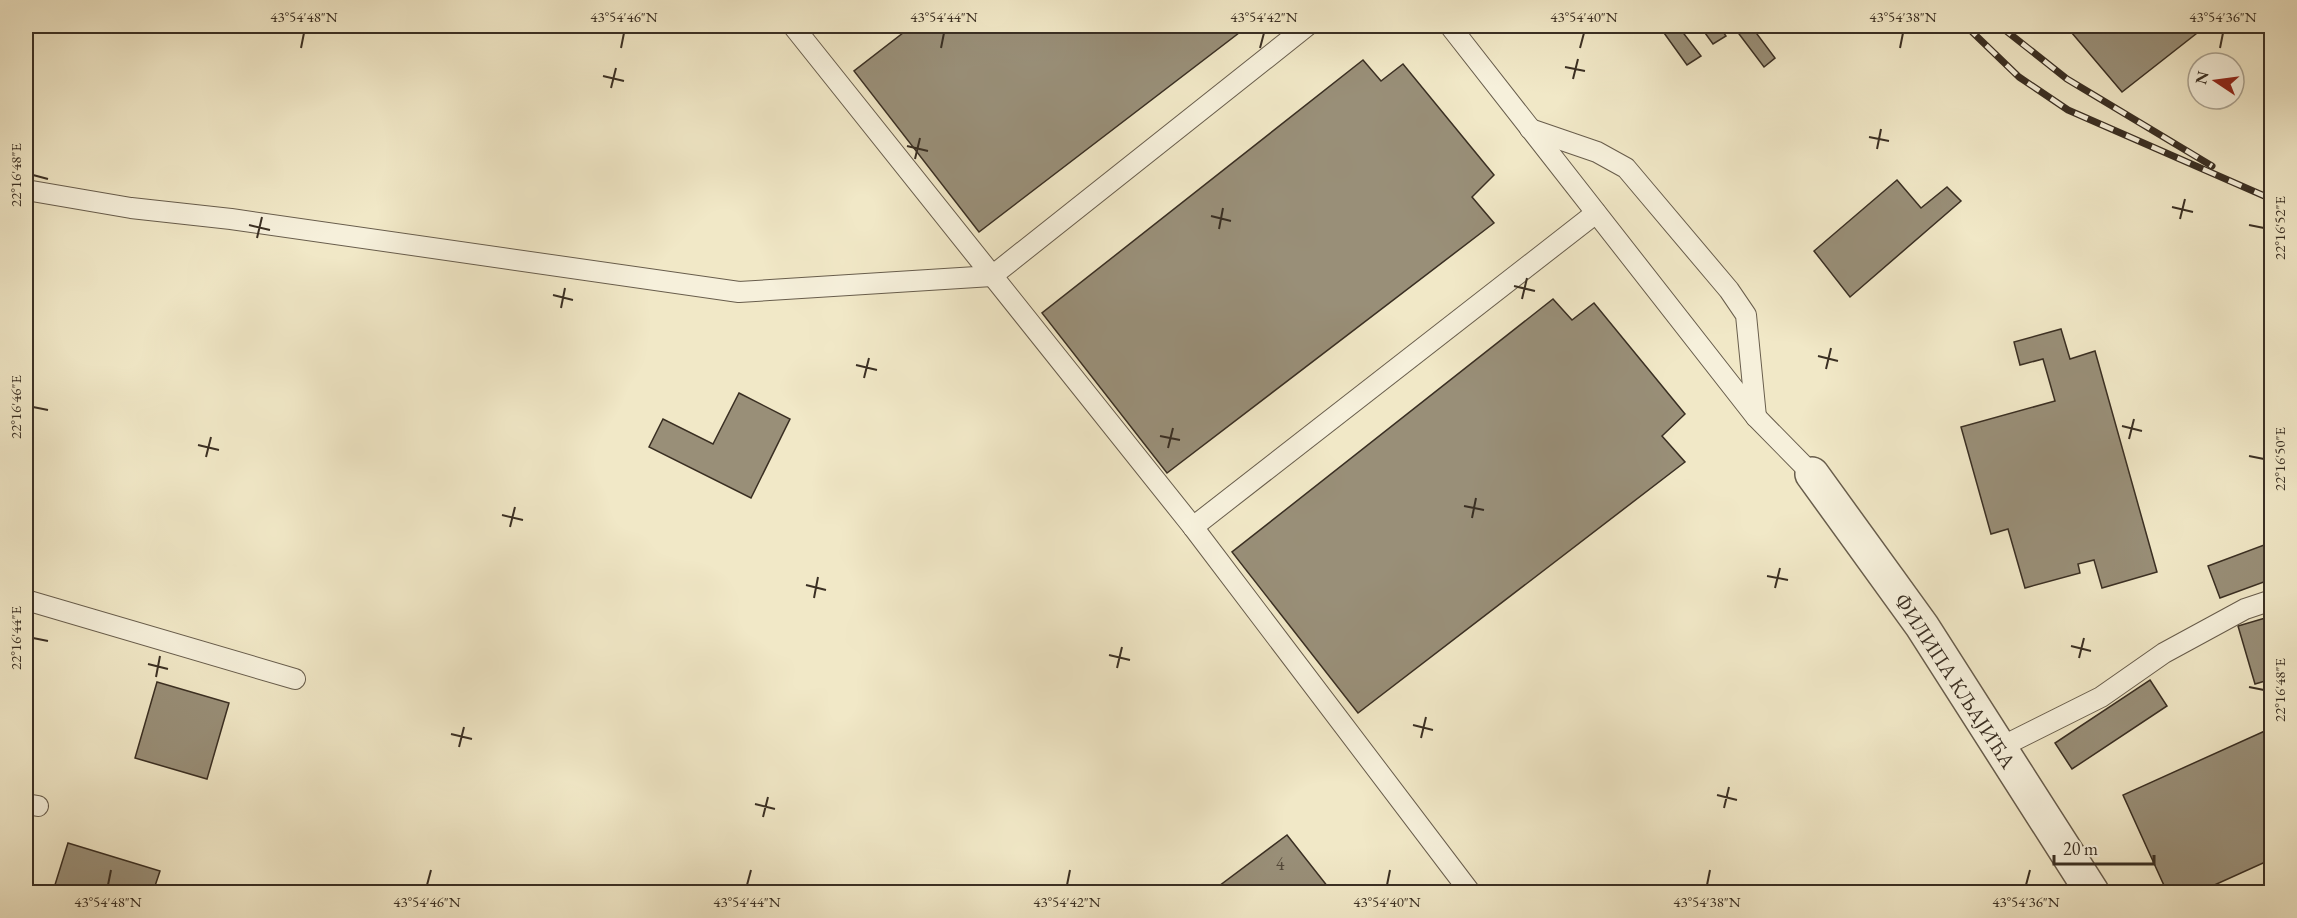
<svg xmlns="http://www.w3.org/2000/svg" width="2297" height="918" font-family="'EB Garamond',serif">
	<rect width="100%" height="100%" fill="#f1e8c7"/>
	<filter id="stains"><feTurbulence type="fractalNoise" baseFrequency=".00333" numOctaves="4"/><feColorMatrix values="0 0 0 0 .2 0 0 0 0 .09 0 0 0 0 .02 0 0 0 .5 -.17"/></filter>
	<radialGradient id="worn" r=".72"><stop offset=".6" stop-color="#630" stop-opacity="0"/><stop offset="1" stop-color="#630" stop-opacity=".3"/></radialGradient>
	<g fill="#998f78" stroke="#3a2f23" stroke-width="1.5">
		<path d="M 912,26 L 1248,26 L 979,232 L 854,71 Z"/>
		<path d="M 1659,26 L 1678,26 L 1701,56 L 1687,65 Z"/>
		<path d="M 1700,26 L 1719,26 L 1726,36 L 1713,44 Z"/>
		<path d="M 1733,26 L 1751,26 L 1775,58 L 1764,67 Z"/>
		<path d="M 2039,26 L 2054,26 L 2044,33 Z"/>
		<path d="M 2066,26 L 2206,26 L 2122,92 Z"/>
		<path d="M 1363,60 L 1381,81 L 1403,64 L 1494,175 L 1472,197 L 1494,223 L 1167,473 L 1042,313 Z"/>
		<path d="M 1897,180 L 1921,208 L 1947,187 L 1961,201 L 1850,297 L 1814,251 Z"/>
		<path d="M 1553,299 L 1572,320 L 1594,303 L 1685,414 L 1662,436 L 1685,462 L 1358,713 L 1232,552 Z"/>
		<path d="M 2061,329 L 2070,359 L 2095,351 L 2157,572 L 2102,588 L 2094,560 L 2078,564 L 2080,573 L 2025,588 L 2008,529 L 1991,534 L 1961,427 L 2055,401 L 2043,359 L 2020,365 L 2014,342 Z"/>
		<path d="M 739,393 L 790,419 L 751,498 L 649,447 L 663,419 L 713,444 Z"/>
		<path d="M 2272,542 L 2272,579 L 2220,598 L 2208,566 Z"/>
		<path d="M 2272,616 L 2272,679 L 2255,684 L 2238,626 Z"/>
		<path d="M 2150,680 L 2167,706 L 2072,769 L 2055,743 Z"/>
		<path d="M 157,682 L 229,703 L 207,779 L 135,758 Z"/>
		<path d="M 2267,730 L 2272,739 L 2272,859 L 2199,892 L 2167,892 L 2123,795 Z"/>
		<path d="M 1287,835 L 1332,892 L 1211,892 Z"/>
		<path d="M 68,843 L 160,871 L 153,892 L 68,892 L 54,888 Z"/>
	</g>
	<g fill="none" stroke-linecap="round" stroke-linejoin="round">
		<defs>
			<g id="lane">
				<path d="M 793,26 L 1193,527 L 1470,892"/>
				<path d="M 1450,26 L 1756,417 L 1812,474"/>
				<path d="M 1530,129 L 1597,152 L 1626,168 L 1729,290 L 1746,315 L 1756,417"/>
				<path d="M 26,190 L 131,208 L 231,219 L 739,292 L 992,276 L 1307,26"/>
				<path d="M 1193,527 L 1596,213"/>
				<path d="M 26,600 L 295,679"/>
				<path d="M 1999,748 L 2101,697 L 2164,653 L 2245,609 L 2272,600"/>
				<path d="M 26,804 L 38,806"/>
			</g>
			<path id="street" d="M 1812,474 L 1922,626 L 2092,892"/>
		</defs>
		<use href="#lane" stroke="#685d4c" stroke-width="22"/>
		<use href="#street" stroke="#685d4c" stroke-width="36"/>
		<use href="#lane" stroke="#f6f0db" stroke-width="20"/>
		<use href="#street" stroke="#f6f0db" stroke-width="33"/>
		<defs>
			<g id="rail">
				<path d="M 1966,26 L 2019,77 L 2068,110 L 2269,198"/>
				<path d="M 2000,26 L 2067,79 L 2212,166"/>
			</g>
		</defs>
		<use href="#rail" stroke="#3a2f23" stroke-width="7"/>
		<use href="#rail" stroke="#f6f0db" stroke-width="4.5" stroke-dasharray="14" stroke-linecap="butt"/>
	</g>
	<path fill="none" stroke="#3a2f23" stroke-width="2" d="M 301,48 L 304,33M 621,48 L 624,33M 941,48 L 944,33M 1260,48 L 1264,33M 1580,48 L 1584,33M 1900,48 L 1903,33M 2220,48 L 2223,33M 1565,67 L 1585,71M 603,76 L 624,81M 1573,79 L 1578,59M 611,88 L 616,68M 1869,137 L 1889,141M 907,146 L 928,151M 1877,149 L 1881,129M 915,159 L 920,138M 33,175 L 48,179M 2172,207 L 2193,212M 1211,216 L 1231,221M 2180,219 L 2185,199M 249,225 L 270,230M 2249,225 L 2264,228M 1219,229 L 1223,208M 257,238 L 262,217M 1514,286 L 1535,291M 553,295 L 573,300M 1522,299 L 1527,278M 561,308 L 565,288M 1818,356 L 1838,361M 856,365 L 877,370M 1826,369 L 1831,348M 864,378 L 869,358M 33,407 L 48,410M 2122,426 L 2142,431M 1160,436 L 1180,440M 2129,439 L 2134,419M 198,445 L 219,450M 1168,448 L 1173,428M 2249,456 L 2264,459M 206,457 L 211,437M 1464,506 L 1484,510M 502,515 L 523,520M 1472,518 L 1476,498M 510,527 L 515,507M 1767,576 L 1788,580M 806,585 L 826,590M 1775,588 L 1780,568M 814,598 L 818,577M 33,638 L 48,641M 2071,646 L 2091,651M 1109,655 L 1130,660M 2079,658 L 2084,638M 148,664 L 168,669M 1117,668 L 1122,647M 156,677 L 160,656M 2249,687 L 2264,690M 1413,725 L 1433,730M 451,734 L 472,739M 1421,738 L 1426,717M 459,747 L 464,727M 1717,795 L 1737,800M 755,804 L 775,809M 1724,808 L 1729,787M 763,817 L 768,797M 108,885 L 111,870M 427,885 L 431,870M 747,885 L 751,870M 1067,885 L 1070,870M 1387,885 L 1390,870M 1707,885 L 1710,870M 2026,885 L 2030,870"/>
	<g text-anchor="middle" stroke-width="5" stroke-linejoin="round" paint-order="stroke">
		<g font-size="18" fill="#524738">
			<text x="1280" y="870">4</text>
		</g>
		<g font-size="21" fill="#3a2f23" stroke="#f6f0db">
			<text transform="translate(1955 681) rotate(57)" y="7">ФИЛИПА КЉАЈИЋА</text>
		</g>
	</g>
	<rect width="2297" height="918" fill="none" stroke="#f1e8c7" stroke-width="66"/>
	<g transform="translate(2216 81) rotate(283)"><circle r="28" fill="#f6f0db" stroke="#aba391" stroke-width="1.5"/>
	<path d="M0-4.5L10 22L0 15L-10 22Z" fill="#8f2418"/>
	<text y="-9" font-size="16" font-weight="bold" text-anchor="middle" fill="#3a2f23">N</text>
	</g>
	<path d="M2054 855v9h100v-9" fill="none" stroke="#3a2f23" stroke-width="3"/>
	<text x="2063" y="855" font-size="18" fill="#3a2f23" stroke="#f6f0db" stroke-width="4.5" paint-order="stroke">20 m</text>
	<rect x="33" y="33" width="2231" height="852" fill="none" stroke="#3a2f23" stroke-width="2"/>
	<g font-size="15" text-anchor="middle" fill="#3a2f23">
		<text x="304" y="22">43°54'48"N</text>
		<text x="624" y="22">43°54'46"N</text>
		<text x="944" y="22">43°54'44"N</text>
		<text x="1264" y="22">43°54'42"N</text>
		<text x="1584" y="22">43°54'40"N</text>
		<text x="1903" y="22">43°54'38"N</text>
		<text x="2223" y="22">43°54'36"N</text>
		<text transform="translate(16 175) rotate(-90)" y="5">22°16'48"E</text>
		<text transform="translate(2280 228) rotate(-90)" y="5">22°16'52"E</text>
		<text transform="translate(16 407) rotate(-90)" y="5">22°16'46"E</text>
		<text transform="translate(2280 459) rotate(-90)" y="5">22°16'50"E</text>
		<text transform="translate(16 638) rotate(-90)" y="5">22°16'44"E</text>
		<text transform="translate(2280 690) rotate(-90)" y="5">22°16'48"E</text>
		<text x="108" y="907">43°54'48"N</text>
		<text x="427" y="907">43°54'46"N</text>
		<text x="747" y="907">43°54'44"N</text>
		<text x="1067" y="907">43°54'42"N</text>
		<text x="1387" y="907">43°54'40"N</text>
		<text x="1707" y="907">43°54'38"N</text>
		<text x="2026" y="907">43°54'36"N</text>
	</g>
	<rect width="100%" height="100%" filter="url(#stains)"/>
	<rect width="100%" height="100%" fill="url(#worn)"/>
</svg>
